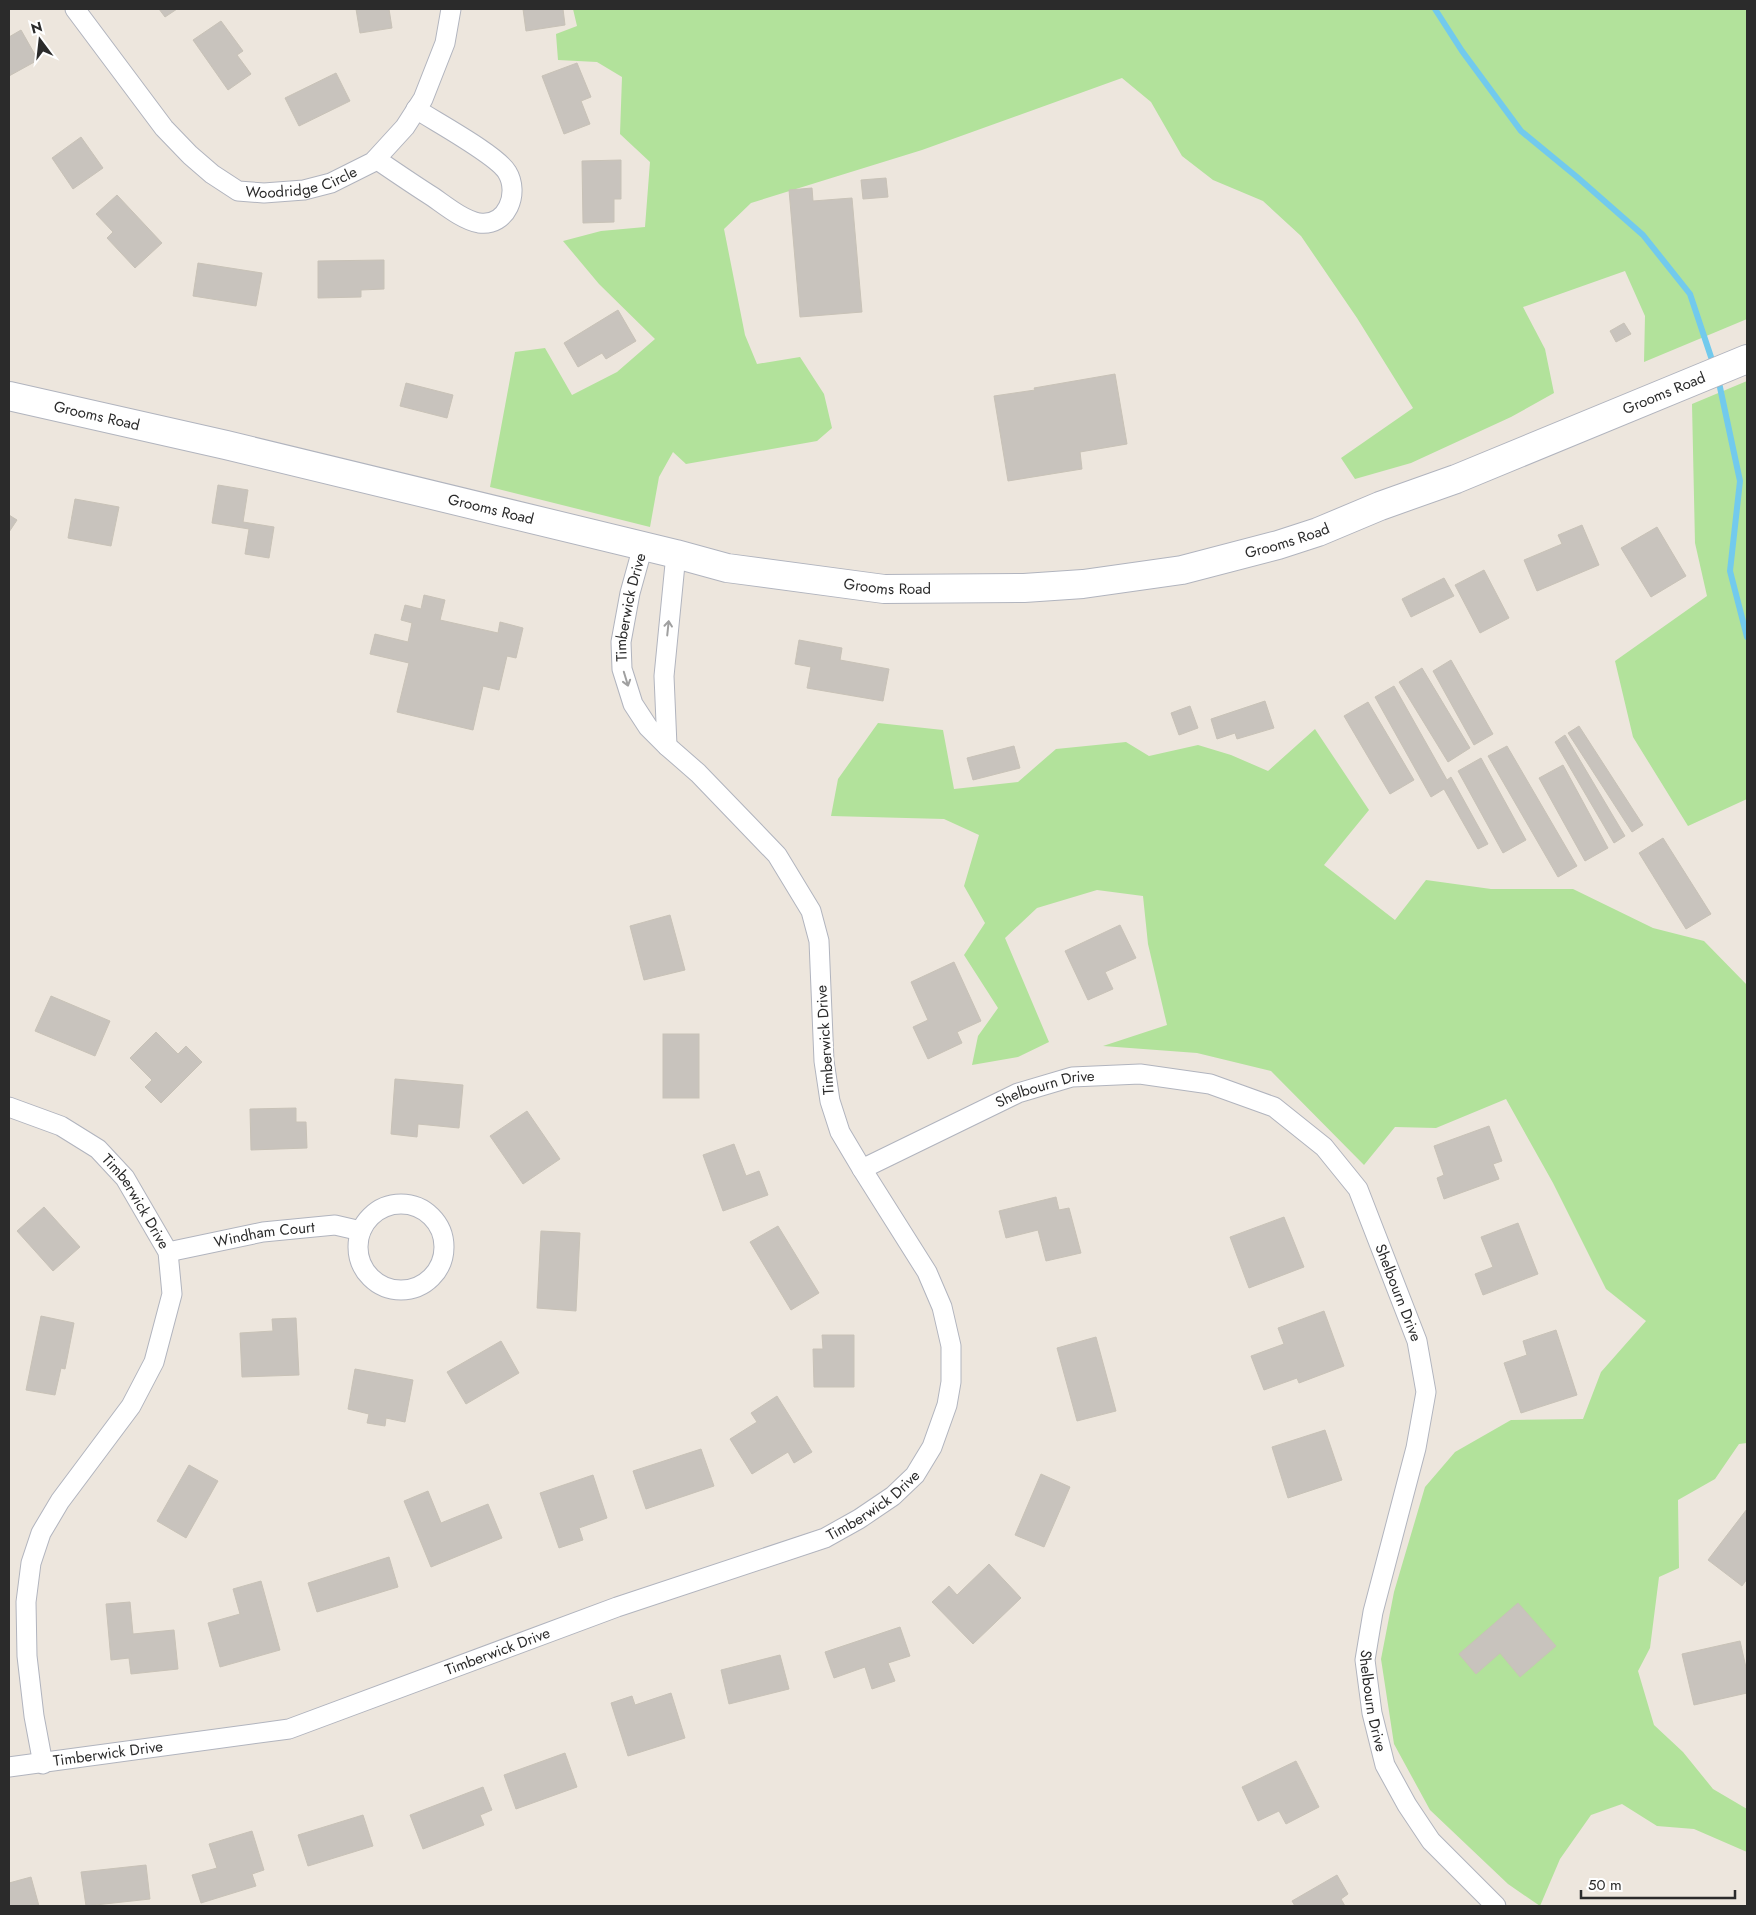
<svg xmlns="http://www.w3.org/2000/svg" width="1756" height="1915" font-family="Jost,sans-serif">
	<rect width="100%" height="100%" fill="#ede6dd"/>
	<g fill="#b2e29b">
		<path d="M 573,9 L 1747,9 L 1747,319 L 1644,362 L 1645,316 L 1625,271 L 1523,307 L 1545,349 L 1554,393 L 1511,417 L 1411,463 L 1355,479 L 1341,458 L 1413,408 L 1357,318 L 1301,236 L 1263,201 L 1213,180 L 1182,156 L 1151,102 L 1122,78 L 922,150 L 751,203 L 724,229 L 745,335 L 757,364 L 800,357 L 824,394 L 832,428 L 817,441 L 686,464 L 673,452 L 659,477 L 650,527 L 490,487 L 515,352 L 545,348 L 572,395 L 617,372 L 655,339 L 599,284 L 563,241 L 601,231 L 645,227 L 650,162 L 620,134 L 622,77 L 597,62 L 558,60 L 556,34 L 577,26 Z"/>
		<path d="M 1747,381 L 1747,799 L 1688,826 L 1633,737 L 1615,661 L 1707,596 L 1695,543 L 1692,404 Z"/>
		<path d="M 878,723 L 943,730 L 954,789 L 1018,782 L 1056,749 L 1126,742 L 1149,756 L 1198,745 L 1231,755 L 1268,771 L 1315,729 L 1369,810 L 1324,865 L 1395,920 L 1426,880 L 1491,889 L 1573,889 L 1653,928 L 1704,941 L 1747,985 L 1747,1443 L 1739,1444 L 1715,1479 L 1678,1500 L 1679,1568 L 1659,1577 L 1650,1648 L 1638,1671 L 1654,1725 L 1683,1752 L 1713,1789 L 1747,1809 L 1747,1852 L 1694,1829 L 1657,1826 L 1622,1804 L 1591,1815 L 1560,1859 L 1540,1906 L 1508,1884 L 1430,1810 L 1394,1744 L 1381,1659 L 1394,1592 L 1425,1487 L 1455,1452 L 1511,1420 L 1583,1419 L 1601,1372 L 1646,1321 L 1606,1289 L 1553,1183 L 1506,1099 L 1436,1128 L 1395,1127 L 1364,1165 L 1271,1071 L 1197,1053 L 1103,1046 L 1167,1025 L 1148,944 L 1143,896 L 1097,890 L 1037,908 L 1005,938 L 1049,1042 L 1018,1057 L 972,1065 L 978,1036 L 998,1008 L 964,955 L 985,923 L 964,886 L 979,835 L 944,819 L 831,816 L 838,779 Z"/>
	</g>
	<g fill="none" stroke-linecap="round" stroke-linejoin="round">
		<g stroke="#72caed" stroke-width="6">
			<path d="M 1435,9 L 1462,51 L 1521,131 L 1577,177 L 1643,235 L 1690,294 L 1714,366"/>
			<path d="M 1718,378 L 1740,481 L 1730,571 L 1747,637"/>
		</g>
	</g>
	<g fill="#c8c3bd" stroke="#c8c2b7">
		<path d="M 159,9 L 177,9 L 165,17 Z"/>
		<path d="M 356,9 L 389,9 L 392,28 L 360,33 Z"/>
		<path d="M 523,9 L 563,9 L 565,25 L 526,31 Z"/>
		<path d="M 221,21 L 243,51 L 237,55 L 251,74 L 228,90 L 193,40 Z"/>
		<path d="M 21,30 L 38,60 L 9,76 L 9,37 Z"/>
		<path d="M 577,63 L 591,97 L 581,101 L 590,124 L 564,134 L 542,76 Z"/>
		<path d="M 336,73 L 350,101 L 299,126 L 285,98 Z"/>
		<path d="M 81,137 L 103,168 L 73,189 L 52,158 Z"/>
		<path d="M 621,160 L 621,199 L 614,199 L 614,222 L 583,223 L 582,161 Z"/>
		<path d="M 886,178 L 888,197 L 863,199 L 861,180 Z"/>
		<path d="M 812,188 L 813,201 L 852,198 L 862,312 L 800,317 L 789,190 Z"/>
		<path d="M 117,195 L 162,243 L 135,268 L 107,238 L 113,232 L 96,214 Z"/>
		<path d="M 384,260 L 384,289 L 361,290 L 361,297 L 318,298 L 318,261 Z"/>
		<path d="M 198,263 L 262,273 L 256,306 L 193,296 Z"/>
		<path d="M 618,310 L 636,341 L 606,359 L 602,353 L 578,367 L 564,343 Z"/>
		<path d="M 1624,323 L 1631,334 L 1616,342 L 1610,331 Z"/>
		<path d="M 1115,374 L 1127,444 L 1080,452 L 1082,469 L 1008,481 L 994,396 L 1035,390 L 1034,388 Z"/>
		<path d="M 406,383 L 453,395 L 447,418 L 400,406 Z"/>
		<path d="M 218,485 L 248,490 L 243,522 L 274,527 L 269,558 L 245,554 L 249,529 L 212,523 Z"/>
		<path d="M 75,499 L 119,507 L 111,546 L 68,538 Z"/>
		<path d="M 9,515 L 17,520 L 9,532 Z"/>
		<path d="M 1582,525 L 1599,565 L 1537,591 L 1524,560 L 1562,544 L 1558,535 Z"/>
		<path d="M 1657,527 L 1686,576 L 1651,597 L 1621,548 Z"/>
		<path d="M 1484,570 L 1509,618 L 1480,633 L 1455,585 Z"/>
		<path d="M 1444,578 L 1454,596 L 1411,617 L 1402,599 Z"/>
		<path d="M 424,595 L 445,600 L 440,620 L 498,633 L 500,622 L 523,628 L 516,658 L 507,656 L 499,690 L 483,686 L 473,730 L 397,712 L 409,663 L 370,654 L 375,634 L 408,642 L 412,623 L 401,620 L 405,605 L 421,609 Z"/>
		<path d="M 799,640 L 842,648 L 840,660 L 889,669 L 883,701 L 807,688 L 811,667 L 795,664 Z"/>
		<path d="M 1451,660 L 1493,734 L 1474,745 L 1433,671 Z"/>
		<path d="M 1422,668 L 1470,748 L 1448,762 L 1399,682 Z"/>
		<path d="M 1394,686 L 1447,780 L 1451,777 L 1488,844 L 1478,849 L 1444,789 L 1431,797 L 1375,697 Z"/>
		<path d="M 1265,701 L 1274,728 L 1237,739 L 1235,733 L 1217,739 L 1211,719 Z"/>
		<path d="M 1368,702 L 1414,780 L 1390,794 L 1344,716 Z"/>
		<path d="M 1190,706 L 1198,728 L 1179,735 L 1171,713 Z"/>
		<path d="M 1579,726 L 1643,825 L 1632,832 L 1568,733 Z"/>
		<path d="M 1565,735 L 1625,836 L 1614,843 L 1555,742 Z"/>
		<path d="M 1014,746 L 1020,768 L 973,780 L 967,758 Z"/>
		<path d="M 1507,746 L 1577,866 L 1558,877 L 1488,756 Z"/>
		<path d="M 1481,758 L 1526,840 L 1503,853 L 1458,771 Z"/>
		<path d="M 1563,765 L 1608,848 L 1585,861 L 1539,778 Z"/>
		<path d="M 1663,838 L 1711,914 L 1686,929 L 1639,853 Z"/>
		<path d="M 670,915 L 685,970 L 644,980 L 630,926 Z"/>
		<path d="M 1120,925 L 1136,958 L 1105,972 L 1113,989 L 1088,1000 L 1065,951 Z"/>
		<path d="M 954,962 L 981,1021 L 957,1032 L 962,1043 L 928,1059 L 913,1027 L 928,1020 L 911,982 Z"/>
		<path d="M 51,996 L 110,1021 L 95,1056 L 35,1031 Z"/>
		<path d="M 156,1032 L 178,1054 L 186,1046 L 202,1062 L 161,1103 L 145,1087 L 152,1080 L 130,1058 Z"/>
		<rect x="663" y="1034" width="36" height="64"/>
		<path d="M 395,1079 L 463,1085 L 459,1128 L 418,1124 L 417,1137 L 391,1134 Z"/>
		<path d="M 296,1108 L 296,1122 L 306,1122 L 307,1148 L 251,1150 L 250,1109 Z"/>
		<path d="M 527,1111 L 560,1159 L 523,1184 L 490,1136 Z"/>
		<path d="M 1489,1126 L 1502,1161 L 1493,1164 L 1499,1179 L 1444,1199 L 1437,1178 L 1444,1175 L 1434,1146 Z"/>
		<path d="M 734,1144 L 746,1176 L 759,1171 L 768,1195 L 723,1211 L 703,1155 Z"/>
		<path d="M 1056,1197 L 1059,1210 L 1069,1208 L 1081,1253 L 1046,1261 L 1038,1230 L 1006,1238 L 999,1211 Z"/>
		<path d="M 44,1207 L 80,1247 L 53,1271 L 17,1231 Z"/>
		<path d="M 1284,1217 L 1304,1267 L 1249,1288 L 1230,1237 Z"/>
		<path d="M 1518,1223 L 1538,1274 L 1483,1295 L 1475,1274 L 1493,1267 L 1481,1237 Z"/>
		<path d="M 778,1226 L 819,1293 L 791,1310 L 750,1242 Z"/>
		<path d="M 541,1231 L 580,1233 L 576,1311 L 537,1308 Z"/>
		<path d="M 1324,1311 L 1344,1366 L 1299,1383 L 1297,1378 L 1264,1390 L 1251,1356 L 1284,1344 L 1278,1328 Z"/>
		<path d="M 41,1316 L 74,1323 L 65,1369 L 61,1368 L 55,1395 L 26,1390 Z"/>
		<path d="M 296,1318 L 299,1375 L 242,1377 L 240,1333 L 273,1331 L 272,1319 Z"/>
		<path d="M 1556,1330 L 1577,1395 L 1521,1413 L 1504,1363 L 1527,1355 L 1523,1341 Z"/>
		<path d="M 822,1335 L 854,1335 L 854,1387 L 814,1387 L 813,1349 L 823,1349 Z"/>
		<path d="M 1096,1337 L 1116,1411 L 1077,1421 L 1057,1348 Z"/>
		<path d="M 501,1341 L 519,1373 L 466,1404 L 447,1372 Z"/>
		<path d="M 355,1369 L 413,1380 L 405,1422 L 386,1418 L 385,1426 L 367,1423 L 369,1414 L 348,1409 Z"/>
		<path d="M 777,1396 L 812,1452 L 794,1463 L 788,1452 L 752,1474 L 730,1439 L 757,1422 L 751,1413 Z"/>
		<path d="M 1325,1430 L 1342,1480 L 1288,1498 L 1272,1447 Z"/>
		<path d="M 701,1449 L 714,1486 L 646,1509 L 633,1471 Z"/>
		<path d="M 189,1465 L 218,1481 L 186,1538 L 157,1521 Z"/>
		<path d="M 1041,1474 L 1070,1487 L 1044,1547 L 1015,1535 Z"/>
		<path d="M 593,1475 L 607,1518 L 579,1528 L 583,1540 L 559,1548 L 540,1493 Z"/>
		<path d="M 428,1491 L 441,1523 L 488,1504 L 502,1538 L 431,1567 L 404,1501 Z"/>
		<path d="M 1747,1509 L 1747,1579 L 1742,1586 L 1708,1560 Z"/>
		<path d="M 389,1557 L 398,1587 L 317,1612 L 308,1583 Z"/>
		<path d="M 989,1564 L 1021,1598 L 973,1644 L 932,1602 L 949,1586 L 957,1595 Z"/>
		<path d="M 261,1581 L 280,1650 L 220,1667 L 208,1623 L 240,1614 L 233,1589 Z"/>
		<path d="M 130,1602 L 133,1634 L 174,1630 L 178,1669 L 131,1674 L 129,1658 L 111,1660 L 106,1604 Z"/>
		<path d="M 1518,1603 L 1556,1646 L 1520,1677 L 1500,1653 L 1476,1674 L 1459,1654 Z"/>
		<path d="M 900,1627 L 910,1656 L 888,1663 L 895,1681 L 872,1689 L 865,1667 L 834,1678 L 825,1652 Z"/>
		<path d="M 1740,1641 L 1747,1672 L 1747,1693 L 1694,1705 L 1682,1654 Z"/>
		<path d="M 780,1655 L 789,1689 L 729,1704 L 721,1670 Z"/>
		<path d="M 671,1693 L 685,1738 L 628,1756 L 611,1703 L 632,1696 L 635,1705 Z"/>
		<path d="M 565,1753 L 577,1787 L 516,1809 L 504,1775 Z"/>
		<path d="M 1296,1761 L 1319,1807 L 1286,1824 L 1279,1811 L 1258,1821 L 1242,1787 Z"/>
		<path d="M 483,1787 L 492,1810 L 480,1815 L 484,1825 L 423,1849 L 410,1815 Z"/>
		<path d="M 363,1815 L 373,1846 L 308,1866 L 298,1835 Z"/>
		<path d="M 252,1831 L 264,1870 L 252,1874 L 256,1886 L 201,1903 L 192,1875 L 217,1868 L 209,1844 Z"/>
		<path d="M 146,1865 L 150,1899 L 86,1906 L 81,1872 Z"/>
		<path d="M 1337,1875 L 1348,1894 L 1341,1899 L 1345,1906 L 1295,1906 L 1292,1901 Z"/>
		<path d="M 31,1877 L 39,1906 L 9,1906 L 9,1883 Z"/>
	</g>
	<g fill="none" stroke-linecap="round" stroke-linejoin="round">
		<defs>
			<g id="street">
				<path id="s1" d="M 75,9 L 164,128 L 190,155 L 212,174 L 238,191 L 264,193 L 304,190 L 331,183 L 373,162 L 405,127 L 423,99 L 445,43 L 451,9"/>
				<path d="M 376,159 C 395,172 414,185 433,197 C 446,206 463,220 479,223 C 507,227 520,193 507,172 C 497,155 436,122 416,109"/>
				<path d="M 667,746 L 664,676 L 676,554"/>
				<path id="s2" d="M 9,1107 L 61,1126 L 98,1149 L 125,1178 L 168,1252 L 172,1294 L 154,1362 L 131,1406 L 60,1501 L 41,1533 L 31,1563 L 26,1602 L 27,1656 L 34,1716 L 43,1764"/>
				<path id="s3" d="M 862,1169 L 1018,1093 L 1072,1077 L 1140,1074 L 1210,1084 L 1274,1107 L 1324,1147 L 1358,1189 L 1417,1341 L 1426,1392 L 1416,1448 L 1373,1612 L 1365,1660 L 1372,1713 L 1385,1765 L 1407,1805 L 1431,1841 L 1496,1906"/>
				<circle cx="401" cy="1247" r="43"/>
				<path id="s4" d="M 168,1252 L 263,1232 L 335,1225 L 361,1231"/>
				<path id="s5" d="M 9,1767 L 289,1729 L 617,1607 L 825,1538 L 859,1519 L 893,1496 L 915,1475 L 932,1447 L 947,1405 L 951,1382 L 951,1346 L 942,1307 L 927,1272 L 862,1169 L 840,1132 L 830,1101 L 824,1061 L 819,941 L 811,911 L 777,855 L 698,773 L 667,746 L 648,727 L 633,704 L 622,669 L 621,642 L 630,593 L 643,546"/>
			</g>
			<g id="secondary">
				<path id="s6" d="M 9,396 L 226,445 L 676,554 L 727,568 L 884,589 L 1024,588 L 1083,584 L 1182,570 L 1278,545 L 1318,532 L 1380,506 L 1456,479 L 1747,359"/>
			</g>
		</defs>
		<use href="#street" stroke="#b1b4be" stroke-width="21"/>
		<use href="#secondary" stroke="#b1b4be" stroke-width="30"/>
		<use href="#street" stroke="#fff" stroke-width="19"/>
		<use href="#secondary" stroke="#fff" stroke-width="28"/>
	</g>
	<defs><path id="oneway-shaft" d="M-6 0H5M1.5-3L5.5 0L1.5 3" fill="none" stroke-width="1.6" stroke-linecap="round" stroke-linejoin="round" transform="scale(1.25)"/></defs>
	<g stroke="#a0a0a0">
		<use href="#oneway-shaft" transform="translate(668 628) rotate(-84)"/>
		<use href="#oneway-shaft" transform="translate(626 679) rotate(73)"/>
	</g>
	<g text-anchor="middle" stroke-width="4.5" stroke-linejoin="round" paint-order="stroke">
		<g font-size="15" fill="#2b2b2b" stroke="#fff">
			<text dy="5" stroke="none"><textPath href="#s1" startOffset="311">Woodridge Circle</textPath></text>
			<text dy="5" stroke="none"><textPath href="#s6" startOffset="1710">Grooms Road</textPath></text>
			<text dy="5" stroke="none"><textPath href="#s6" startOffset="90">Grooms Road</textPath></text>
			<text dy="5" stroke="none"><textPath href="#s6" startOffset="495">Grooms Road</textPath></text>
			<text dy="5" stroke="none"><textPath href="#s6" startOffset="1305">Grooms Road</textPath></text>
			<text dy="5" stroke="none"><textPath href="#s6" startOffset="900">Grooms Road</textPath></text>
			<text dy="5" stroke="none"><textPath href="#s5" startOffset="1940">Timberwick Drive</textPath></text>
			<text transform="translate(825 1040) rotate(-94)" y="5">Timberwick Drive</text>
			<text dy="5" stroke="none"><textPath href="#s3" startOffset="201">Shelbourn Drive</textPath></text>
			<text dy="5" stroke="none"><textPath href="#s2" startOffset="164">Timberwick Drive</textPath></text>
			<text dy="5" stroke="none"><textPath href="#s4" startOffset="98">Windham Court</textPath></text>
			<text dy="5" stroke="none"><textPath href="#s3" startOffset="666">Shelbourn Drive</textPath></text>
			<text dy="5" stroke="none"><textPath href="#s5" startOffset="910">Timberwick Drive</textPath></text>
			<text dy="5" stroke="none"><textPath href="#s5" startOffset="505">Timberwick Drive</textPath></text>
			<text dy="5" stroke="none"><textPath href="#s3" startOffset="1086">Shelbourn Drive</textPath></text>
			<text dy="5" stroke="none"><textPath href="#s5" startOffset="100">Timberwick Drive</textPath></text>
		</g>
	</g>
	<rect width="1756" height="1915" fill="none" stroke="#2b2b2b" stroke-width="20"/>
	<g transform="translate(40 40) rotate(345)" stroke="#ffffff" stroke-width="4" paint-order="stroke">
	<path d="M0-4L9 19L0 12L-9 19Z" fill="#2b2b2b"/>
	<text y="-8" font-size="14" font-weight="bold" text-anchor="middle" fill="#2b2b2b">N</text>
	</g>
	<path d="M1581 1890v8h154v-8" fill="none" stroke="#2b2b2b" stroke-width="2.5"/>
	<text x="1588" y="1890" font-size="15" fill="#2b2b2b" stroke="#ffffff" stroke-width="4" paint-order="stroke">50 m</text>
</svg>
